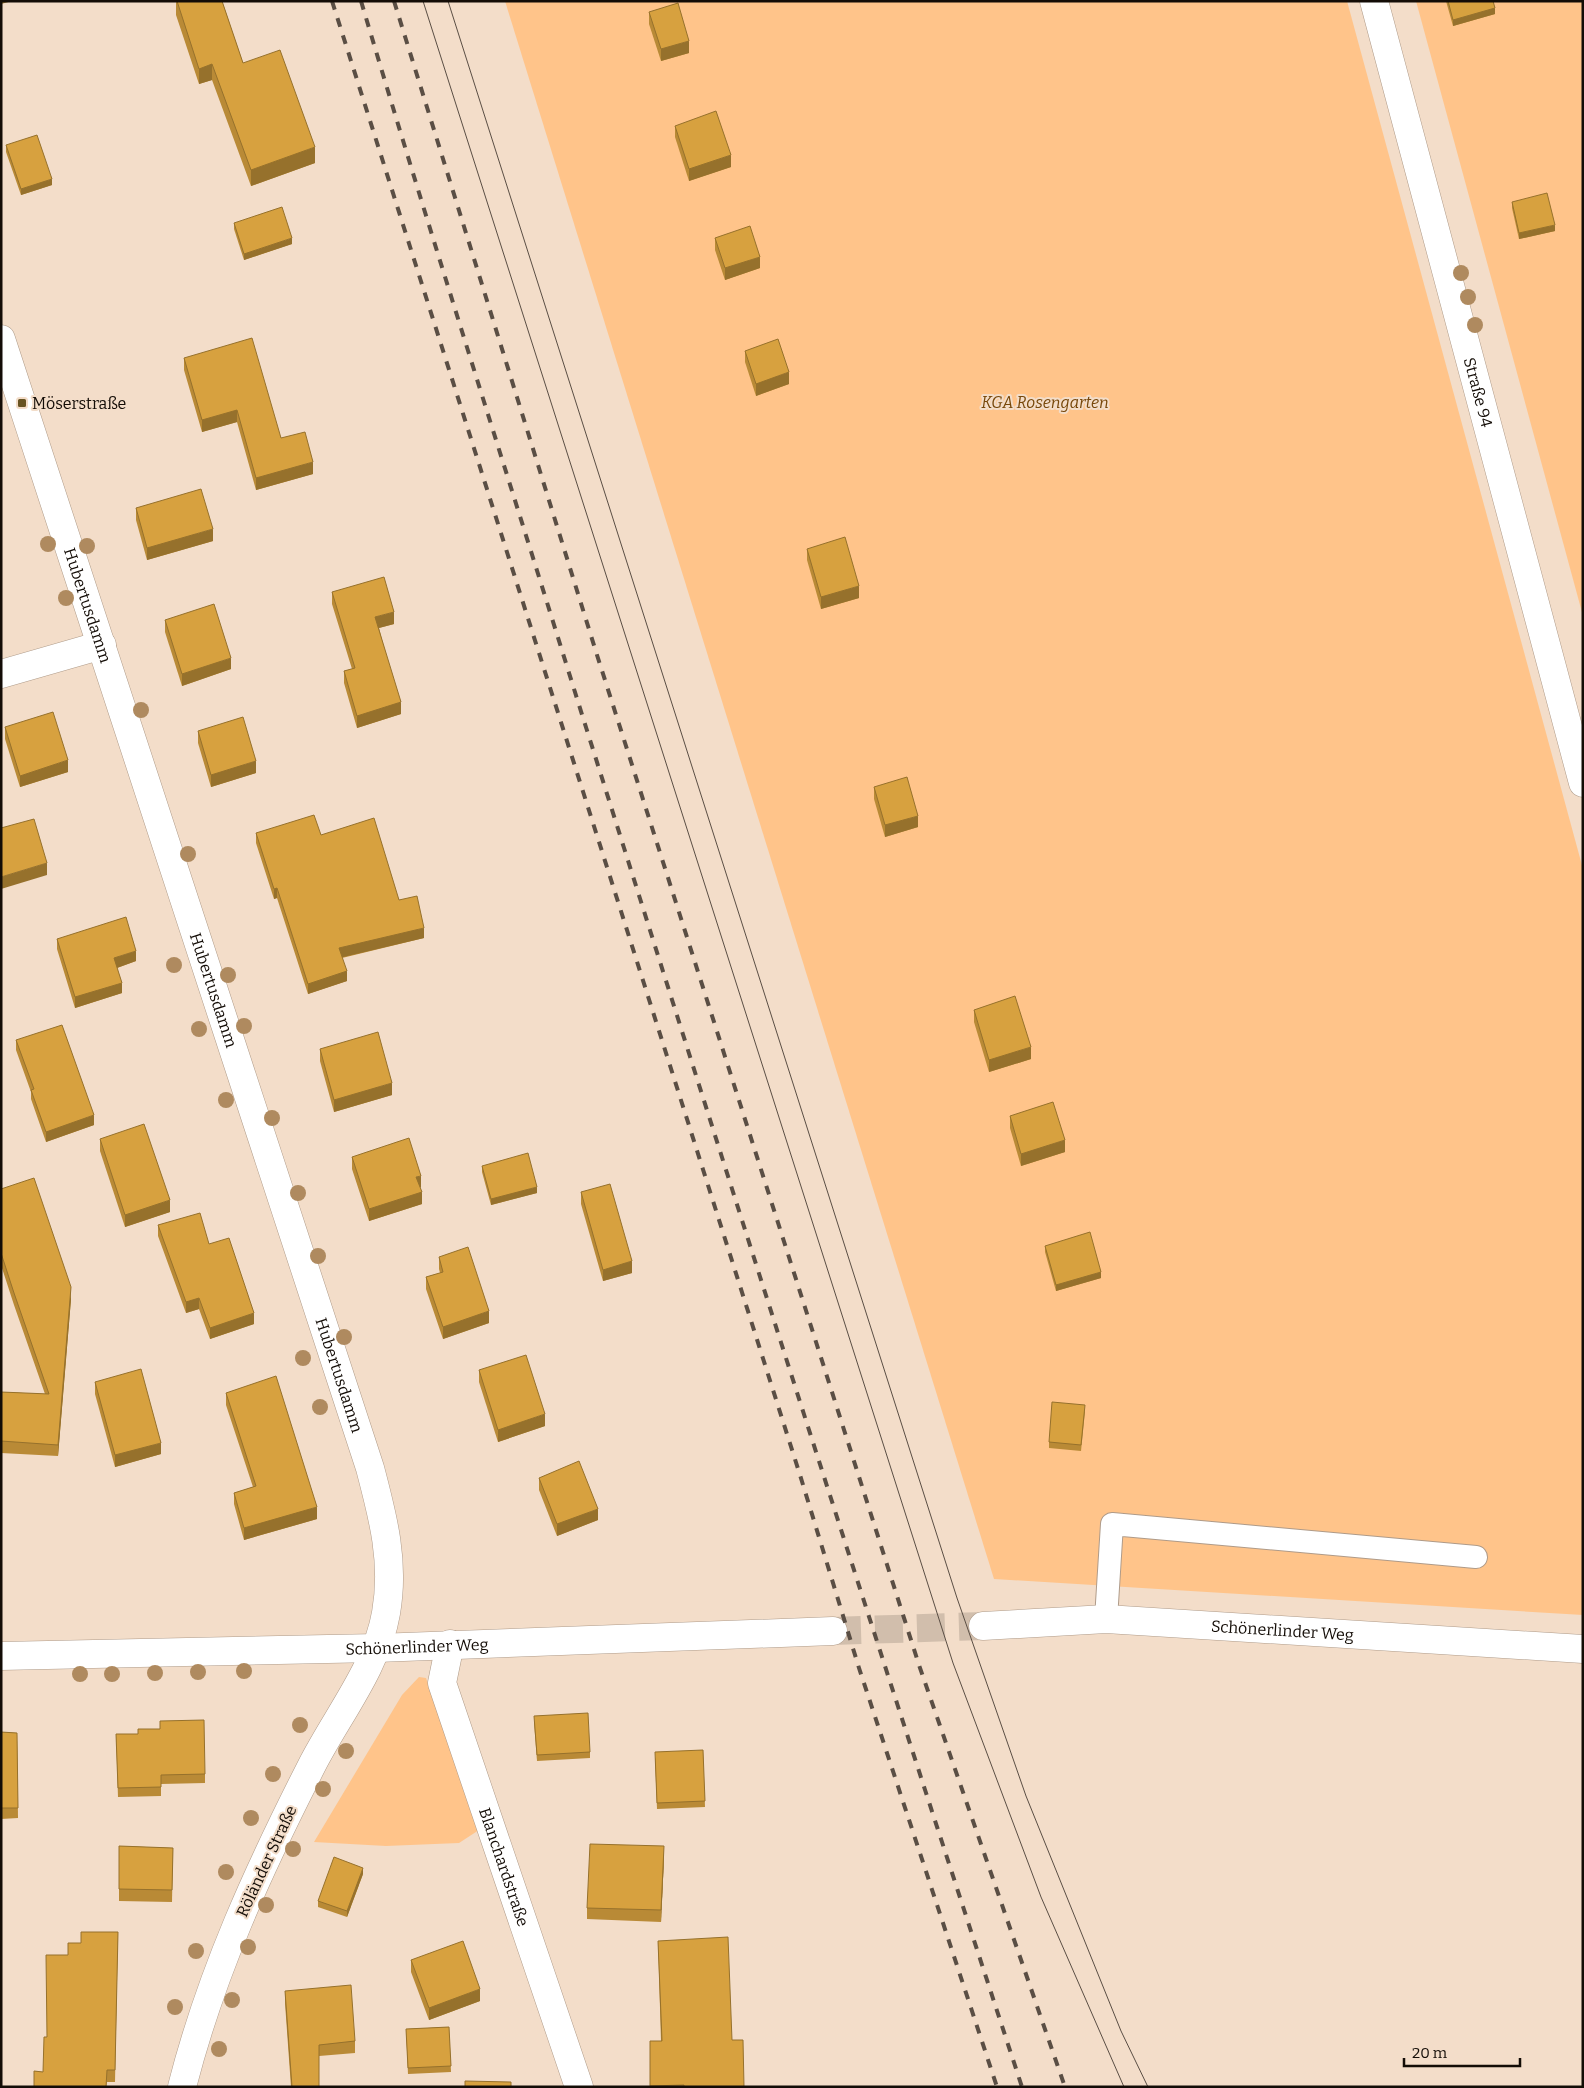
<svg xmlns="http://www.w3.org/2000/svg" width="1584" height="2088" font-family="Bitter,serif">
	<rect width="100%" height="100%" fill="#f3ddc9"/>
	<g fill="#ffc48a">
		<path d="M 505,1 L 1347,1 L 1583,869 L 1583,1615 L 994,1579 Z"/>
		<path d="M 1416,1 L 1583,1 L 1583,616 Z"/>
		<path d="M 419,1677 L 426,1678 L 479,1830 L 459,1843 L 386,1846 L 314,1842 L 402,1695 Z"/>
	</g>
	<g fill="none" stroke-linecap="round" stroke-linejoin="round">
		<path stroke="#d1beac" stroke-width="28" stroke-dasharray="28 14" stroke-linecap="butt" d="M 833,1631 L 983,1626"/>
		<defs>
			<path id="service" d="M 1106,1619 L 1112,1524 L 1476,1557"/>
			<g id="minor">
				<path id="s1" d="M 1374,1 L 1583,783"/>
				<path d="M 1,674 L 102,645"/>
				<path id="s2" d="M 983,1626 L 1106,1619 L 1583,1649"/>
				<path id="s3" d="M 450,1644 L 442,1683 L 579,2087"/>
				<path id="s4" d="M 1,1656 L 377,1648 L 833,1631"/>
			</g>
			<g id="tertiary">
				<path id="s5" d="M 1,339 L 370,1468 C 383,1517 395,1562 386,1613 C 377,1667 337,1716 312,1765 C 259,1869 211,1973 182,2087"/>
			</g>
		</defs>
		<use href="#service" stroke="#af9b89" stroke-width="24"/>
		<use href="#minor" stroke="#af9b89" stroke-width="29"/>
		<use href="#tertiary" stroke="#af9b89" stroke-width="29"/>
		<use href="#service" stroke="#fff" stroke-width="22"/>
		<use href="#minor" stroke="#fff" stroke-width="28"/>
		<use href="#tertiary" stroke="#fff" stroke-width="28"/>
		<g stroke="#5a4e44" stroke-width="1">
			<path d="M 423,1 L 953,1663 L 1041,1897 L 1124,2087"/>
			<path d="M 448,1 L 957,1598 L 1026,1796 L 1121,2031 L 1148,2087"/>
		</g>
		<g stroke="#5a4e44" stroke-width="4" stroke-dasharray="9 9" stroke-linecap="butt">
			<path d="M 332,1 L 800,1475 L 859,1668 L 997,2087"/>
			<path d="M 361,1 C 431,237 506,470 579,705 C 724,1166 871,1627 1022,2087"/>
			<path d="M 394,1 L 597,655 L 919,1665 L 1065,2087"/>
		</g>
	</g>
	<g fill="#af8a5f">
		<circle cx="1461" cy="273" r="8"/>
		<circle cx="1468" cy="297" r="8"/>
		<circle cx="1475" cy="325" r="8"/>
		<circle cx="48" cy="544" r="8"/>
		<circle cx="87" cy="546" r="8"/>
		<circle cx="66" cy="598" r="8"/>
		<circle cx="141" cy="710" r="8"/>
		<circle cx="188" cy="854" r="8"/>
		<circle cx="174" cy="965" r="8"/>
		<circle cx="228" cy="975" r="8"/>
		<circle cx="244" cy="1026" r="8"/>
		<circle cx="199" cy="1029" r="8"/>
		<circle cx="226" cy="1100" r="8"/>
		<circle cx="272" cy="1118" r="8"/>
		<circle cx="298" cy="1193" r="8"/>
		<circle cx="318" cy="1256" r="8"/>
		<circle cx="344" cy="1337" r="8"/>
		<circle cx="303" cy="1358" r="8"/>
		<circle cx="320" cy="1407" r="8"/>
		<circle cx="244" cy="1671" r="8"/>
		<circle cx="198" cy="1672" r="8"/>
		<circle cx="155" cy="1673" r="8"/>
		<circle cx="80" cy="1674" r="8"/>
		<circle cx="112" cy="1674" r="8"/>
		<circle cx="300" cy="1725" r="8"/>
		<circle cx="346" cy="1751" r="8"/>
		<circle cx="273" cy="1774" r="8"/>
		<circle cx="323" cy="1789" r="8"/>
		<circle cx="251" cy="1818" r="8"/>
		<circle cx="293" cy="1849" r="8"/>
		<circle cx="226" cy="1872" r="8"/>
		<circle cx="266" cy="1905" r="8"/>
		<circle cx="248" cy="1947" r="8"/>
		<circle cx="196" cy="1951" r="8"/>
		<circle cx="232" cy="2000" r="8"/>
		<circle cx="175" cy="2007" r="8"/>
		<circle cx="219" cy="2049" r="8"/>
	</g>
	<g fill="#b98a36">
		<path d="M 176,1 L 222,1 L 243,63 L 315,163 L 251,186 L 212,80 L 199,84 L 176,15 Z"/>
		<path d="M 1446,1 L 1493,1 L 1495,14 L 1453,26 Z"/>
		<path d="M 649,12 L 689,53 L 661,61 L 649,24 Z"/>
		<path d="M 675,126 L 731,167 L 689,181 L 675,137 Z"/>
		<path d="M 6,145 L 52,185 L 21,195 L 6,152 Z"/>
		<path d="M 1512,202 L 1555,231 L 1519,239 L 1512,208 Z"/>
		<path d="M 234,223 L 292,244 L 244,260 L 234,229 Z"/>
		<path d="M 715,238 L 760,268 L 725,280 L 715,250 Z"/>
		<path d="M 745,351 L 789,384 L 756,396 L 745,362 Z"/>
		<path d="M 184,358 L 281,438 L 313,474 L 256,490 L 237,422 L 202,432 L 184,370 Z"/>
		<path d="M 136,508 L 213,541 L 147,560 L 136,520 Z"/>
		<path d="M 807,549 L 859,598 L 821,609 L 807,560 Z"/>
		<path d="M 332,592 L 394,624 L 379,628 L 401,714 L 357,728 L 344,683 L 344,671 L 352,669 L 332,604 Z"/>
		<path d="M 165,620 L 231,669 L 182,686 L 165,632 Z"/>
		<path d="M 5,727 L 68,772 L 20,787 L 5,739 Z"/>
		<path d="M 198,731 L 256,773 L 211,787 L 198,743 Z"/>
		<path d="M 874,787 L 918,827 L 885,837 L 874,799 Z"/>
		<path d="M 256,833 L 321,835 L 399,900 L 424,938 L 342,958 L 347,981 L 308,994 L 277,898 L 274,899 L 256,843 Z"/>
		<path d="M 57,939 L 136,961 L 117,968 L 122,993 L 75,1008 L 57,949 Z"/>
		<path d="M 974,1010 L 1031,1059 L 989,1072 L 974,1022 Z"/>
		<path d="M 16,1040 L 94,1125 L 46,1142 L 31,1099 L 31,1092 L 16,1050 Z"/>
		<path d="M 320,1049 L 392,1095 L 334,1112 L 320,1061 Z"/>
		<path d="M 1010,1116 L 1065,1152 L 1021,1166 L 1010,1128 Z"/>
		<path d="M 100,1139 L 170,1212 L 125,1227 L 100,1151 Z"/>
		<path d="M 352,1157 L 421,1187 L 420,1188 L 422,1204 L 369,1221 L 352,1169 Z"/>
		<path d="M 482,1166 L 537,1193 L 491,1205 L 482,1172 Z"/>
		<path d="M 1,1189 L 71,1299 L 58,1456 L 1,1453 L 1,1392 L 45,1394 L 14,1305 L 1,1265 Z"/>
		<path d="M 581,1192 L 632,1273 L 603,1281 L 581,1204 Z"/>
		<path d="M 158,1225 L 209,1244 L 254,1324 L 210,1339 L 199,1309 L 186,1313 L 158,1236 Z"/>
		<path d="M 1045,1246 L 1101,1278 L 1056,1291 L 1045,1252 Z"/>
		<path d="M 439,1257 L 489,1323 L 443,1339 L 426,1289 L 426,1277 L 440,1273 L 439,1269 Z"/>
		<path d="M 479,1370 L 545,1426 L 498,1442 L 479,1382 Z"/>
		<path d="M 95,1382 L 161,1454 L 115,1467 L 95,1394 Z"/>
		<path d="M 226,1393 L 317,1519 L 244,1540 L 234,1504 L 234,1493 L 253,1487 L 226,1405 Z"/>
		<path d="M 1085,1411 L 1081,1451 L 1049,1448 L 1049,1442 Z"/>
		<path d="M 539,1478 L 598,1520 L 557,1536 L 539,1490 Z"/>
		<path d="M 534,1722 L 590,1752 L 590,1758 L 537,1761 Z"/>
		<path d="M 1,1732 L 17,1733 L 18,1818 L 1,1819 Z"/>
		<path d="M 116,1734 L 205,1774 L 205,1783 L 161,1784 L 161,1796 L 118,1797 Z"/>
		<path d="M 703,1750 L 705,1807 L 657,1809 L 655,1758 Z"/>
		<path d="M 119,1846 L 173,1848 L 172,1902 L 119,1901 Z"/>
		<path d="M 664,1858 L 661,1922 L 587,1919 L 587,1908 Z"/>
		<path d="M 363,1874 L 347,1917 L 318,1907 L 318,1901 Z"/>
		<path d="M 118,1932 L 115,2082 L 107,2082 L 106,2087 L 34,2087 L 34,2071 L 43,2072 L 47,2037 L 68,1955 L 81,1943 Z"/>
		<path d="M 658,1941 L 732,2040 L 744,2087 L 650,2087 L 650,2041 L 661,2041 Z"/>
		<path d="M 411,1960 L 480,2001 L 429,2020 L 411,1972 Z"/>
		<path d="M 285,1991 L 355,2041 L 355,2053 L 319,2056 L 319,2087 L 291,2087 L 285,2003 Z"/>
		<path d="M 449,2027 L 451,2072 L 408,2074 L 406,2029 Z"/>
	</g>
	<g fill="#96712c">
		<path d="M 1,1 L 12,1 L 1,4 Z"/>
		<path d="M 1495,8 L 1495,14 L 1453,26 L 1453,20 Z"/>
		<path d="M 689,41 L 689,53 L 661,61 L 661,49 Z"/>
		<path d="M 212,64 L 212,80 L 199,84 L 199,69 Z"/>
		<path d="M 315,147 L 315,163 L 251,186 L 251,170 Z"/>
		<path d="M 731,155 L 731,167 L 689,181 L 689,169 Z"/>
		<path d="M 52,179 L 52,185 L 21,195 L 21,189 Z"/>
		<path d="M 1555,225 L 1555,231 L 1519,239 L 1519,233 Z"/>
		<path d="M 292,238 L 292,244 L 244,260 L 244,254 Z"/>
		<path d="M 760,257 L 760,268 L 725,280 L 725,268 Z"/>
		<path d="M 789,372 L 789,384 L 756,396 L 756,384 Z"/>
		<path d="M 237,410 L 237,422 L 202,432 L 202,420 Z"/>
		<path d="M 313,462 L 313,474 L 256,490 L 256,478 Z"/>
		<path d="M 213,529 L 213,541 L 147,560 L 147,548 Z"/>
		<path d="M 859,586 L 859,598 L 821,609 L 821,597 Z"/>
		<path d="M 394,612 L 394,624 L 375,629 L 375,617 Z"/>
		<path d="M 231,658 L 231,669 L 182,686 L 182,674 Z"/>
		<path d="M 401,702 L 401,714 L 357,728 L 357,716 Z"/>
		<path d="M 68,760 L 68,772 L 20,787 L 20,776 Z"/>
		<path d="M 256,761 L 256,773 L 211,787 L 211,775 Z"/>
		<path d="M 918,816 L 918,827 L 885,837 L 885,825 Z"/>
		<path d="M 47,863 L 47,875 L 1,889 L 1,877 Z"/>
		<path d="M 277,888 L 277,898 L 274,899 L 274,889 Z"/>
		<path d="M 424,928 L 424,938 L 339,958 L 339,948 Z"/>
		<path d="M 136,951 L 136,961 L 114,969 L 114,958 Z"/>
		<path d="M 347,971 L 347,981 L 308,994 L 308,984 Z"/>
		<path d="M 122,983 L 122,993 L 75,1008 L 75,997 Z"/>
		<path d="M 1031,1047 L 1031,1059 L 989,1072 L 989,1060 Z"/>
		<path d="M 392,1083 L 392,1095 L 334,1112 L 334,1100 Z"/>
		<path d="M 94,1115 L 94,1125 L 46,1142 L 46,1132 Z"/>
		<path d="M 1065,1140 L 1065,1152 L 1021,1166 L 1021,1154 Z"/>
		<path d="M 421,1176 L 421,1187 L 416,1189 L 416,1177 Z"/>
		<path d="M 537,1187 L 537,1193 L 491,1205 L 491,1199 Z"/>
		<path d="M 422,1192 L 422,1204 L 369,1221 L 369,1209 Z"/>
		<path d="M 170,1200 L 170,1212 L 125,1227 L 125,1215 Z"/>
		<path d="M 632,1261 L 632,1273 L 603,1281 L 603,1270 Z"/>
		<path d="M 1101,1272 L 1101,1278 L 1056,1291 L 1056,1285 Z"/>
		<path d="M 71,1287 L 71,1299 L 58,1456 L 58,1445 Z"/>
		<path d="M 199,1298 L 199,1309 L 186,1313 L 186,1302 Z"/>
		<path d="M 489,1311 L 489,1323 L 443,1339 L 443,1327 Z"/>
		<path d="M 254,1313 L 254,1324 L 210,1339 L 210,1328 Z"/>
		<path d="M 545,1414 L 545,1426 L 498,1442 L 498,1430 Z"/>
		<path d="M 161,1443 L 161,1454 L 115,1467 L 115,1455 Z"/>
		<path d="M 317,1507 L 317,1519 L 244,1540 L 244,1528 Z"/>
		<path d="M 598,1509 L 598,1520 L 557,1536 L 557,1524 Z"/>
		<path d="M 664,1846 L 664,1858 L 661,1922 L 661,1910 Z"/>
		<path d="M 363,1868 L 363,1874 L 347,1917 L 347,1911 Z"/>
		<path d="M 480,1989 L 480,2001 L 429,2020 L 429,2008 Z"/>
	</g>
	<g fill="#d7a13f" stroke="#96712c">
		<path d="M 177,1 L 222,1 L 243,63 L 280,50 L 315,147 L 251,170 L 212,64 L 199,69 Z"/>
		<path d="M 1448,1 L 1493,1 L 1495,8 L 1453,20 Z"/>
		<path d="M 678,3 L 689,41 L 661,49 L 649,12 Z"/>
		<path d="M 716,111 L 731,155 L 689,169 L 675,126 Z"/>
		<path d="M 37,135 L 52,179 L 21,189 L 6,145 Z"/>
		<path d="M 1547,193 L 1555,225 L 1519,233 L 1512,202 Z"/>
		<path d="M 282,207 L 292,238 L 244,254 L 234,223 Z"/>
		<path d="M 750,226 L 760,257 L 725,268 L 715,238 Z"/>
		<path d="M 252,338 L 281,438 L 305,432 L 313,462 L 256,478 L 237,410 L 202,420 L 184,358 Z"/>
		<path d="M 778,339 L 789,372 L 756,384 L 745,351 Z"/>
		<path d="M 201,489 L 213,529 L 147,548 L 136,508 Z"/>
		<path d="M 845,537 L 859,586 L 821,597 L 807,549 Z"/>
		<path d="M 384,577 L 394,612 L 375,617 L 401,702 L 357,716 L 344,671 L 355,668 L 332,592 Z"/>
		<path d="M 214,604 L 231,658 L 182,674 L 165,620 Z"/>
		<path d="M 53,712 L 68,760 L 20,776 L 5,727 Z"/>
		<path d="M 243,717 L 256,761 L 211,775 L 198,731 Z"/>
		<path d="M 907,777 L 918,816 L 885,825 L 874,787 Z"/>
		<path d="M 314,815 L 321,835 L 374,818 L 399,900 L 417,896 L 424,928 L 339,948 L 347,971 L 308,984 L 277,888 L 274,889 L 256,833 Z"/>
		<path d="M 34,819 L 47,863 L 1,877 L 1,828 Z"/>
		<path d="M 126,917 L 136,951 L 114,958 L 122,983 L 75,997 L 57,939 Z"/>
		<path d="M 1015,996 L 1031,1047 L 989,1060 L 974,1010 Z"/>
		<path d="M 62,1025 L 94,1115 L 46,1132 L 31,1090 L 34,1089 L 16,1040 Z"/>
		<path d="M 378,1032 L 392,1083 L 334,1100 L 320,1049 Z"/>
		<path d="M 1053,1102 L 1065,1140 L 1021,1154 L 1010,1116 Z"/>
		<path d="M 144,1124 L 170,1200 L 125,1215 L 100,1139 Z"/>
		<path d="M 409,1138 L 421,1176 L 416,1177 L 422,1192 L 369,1209 L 352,1157 Z"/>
		<path d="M 528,1153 L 537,1187 L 491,1199 L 482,1166 Z"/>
		<path d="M 34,1178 L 71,1287 L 58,1445 L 1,1441 L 1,1392 L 49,1394 L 14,1293 L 1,1253 L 1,1189 Z"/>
		<path d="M 610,1184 L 632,1261 L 603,1270 L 581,1192 Z"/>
		<path d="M 200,1213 L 209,1244 L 229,1238 L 254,1313 L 210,1328 L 199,1298 L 186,1302 L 158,1225 Z"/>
		<path d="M 1090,1232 L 1101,1272 L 1056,1285 L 1045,1246 Z"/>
		<path d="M 468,1247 L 489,1311 L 443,1327 L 426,1277 L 443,1272 L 439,1257 Z"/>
		<path d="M 526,1355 L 545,1414 L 498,1430 L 479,1370 Z"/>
		<path d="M 141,1369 L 161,1443 L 115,1455 L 95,1382 Z"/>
		<path d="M 276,1376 L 317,1507 L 244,1528 L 234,1493 L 256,1486 L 226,1393 Z"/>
		<path d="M 1052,1402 L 1085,1405 L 1081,1445 L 1049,1442 Z"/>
		<path d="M 579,1461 L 598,1509 L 557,1524 L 539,1478 Z"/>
		<path d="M 588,1713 L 590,1752 L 537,1755 L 534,1716 Z"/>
		<path d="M 204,1720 L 205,1774 L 161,1775 L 161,1787 L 118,1788 L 116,1734 L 138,1734 L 138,1729 L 160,1729 L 160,1721 Z"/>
		<path d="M 1,1732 L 17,1733 L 18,1808 L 1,1808 Z"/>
		<path d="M 703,1750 L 705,1801 L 657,1803 L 655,1752 Z"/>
		<path d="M 590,1844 L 664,1846 L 661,1910 L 587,1908 Z"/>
		<path d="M 119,1846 L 173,1848 L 172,1890 L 119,1889 Z"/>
		<path d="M 334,1857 L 363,1868 L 347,1911 L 318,1901 Z"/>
		<path d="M 81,1932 L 118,1932 L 115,2070 L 107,2070 L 106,2087 L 34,2087 L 34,2071 L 43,2072 L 44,2037 L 47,2037 L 46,1955 L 68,1955 L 68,1943 L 81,1943 Z"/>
		<path d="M 728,1937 L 732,2040 L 743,2040 L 744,2087 L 684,2087 L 684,2085 L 650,2086 L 650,2041 L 662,2041 L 658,1941 Z"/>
		<path d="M 463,1941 L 480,1989 L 429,2008 L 411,1960 Z"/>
		<path d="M 351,1985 L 355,2041 L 319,2045 L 319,2087 L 292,2087 L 285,1991 Z"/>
		<path d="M 449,2027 L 451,2066 L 408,2068 L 406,2029 Z"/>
		<path d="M 465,2081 L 511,2082 L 511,2087 L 465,2087 Z"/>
	</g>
	<rect fill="#685423" stroke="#f3ddc9" stroke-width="2" x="17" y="398" width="10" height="10" rx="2.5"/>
	<g text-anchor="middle" stroke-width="4" stroke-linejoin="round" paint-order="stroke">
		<g font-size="16" fill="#130c06" stroke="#f3ddc9">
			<text dy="6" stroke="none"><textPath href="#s1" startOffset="405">Straße 94</textPath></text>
			<text dy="6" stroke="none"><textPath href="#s5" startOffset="280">Hubertusdamm</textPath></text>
			<text dy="6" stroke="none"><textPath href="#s5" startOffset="685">Hubertusdamm</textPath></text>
			<text dy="6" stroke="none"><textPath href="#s5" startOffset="1090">Hubertusdamm</textPath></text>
			<text dy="6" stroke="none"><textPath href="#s2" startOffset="300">Schönerlinder Weg</textPath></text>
			<text dy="6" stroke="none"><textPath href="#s4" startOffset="416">Schönerlinder Weg</textPath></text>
			<text transform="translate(266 1861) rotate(-65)" y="6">Röländer Straße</text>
			<text dy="6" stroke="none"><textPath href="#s3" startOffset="234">Blanchardstraße</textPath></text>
		</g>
		<g font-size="16" font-style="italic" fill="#774709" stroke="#f3ddc9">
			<text x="1045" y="408">KGA Rosengarten</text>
		</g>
		<g font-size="16" fill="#130c06" stroke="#f3ddc9" text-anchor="start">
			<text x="32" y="409">Möserstraße</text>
		</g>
	</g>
	<rect width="1584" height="2088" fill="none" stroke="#130c06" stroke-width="5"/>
	<path d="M1404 2058v8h116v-8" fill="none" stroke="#130c06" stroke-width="2.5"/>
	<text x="1412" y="2058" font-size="15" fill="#130c06" stroke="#f3ddc9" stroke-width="4" paint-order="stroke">20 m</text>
</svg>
